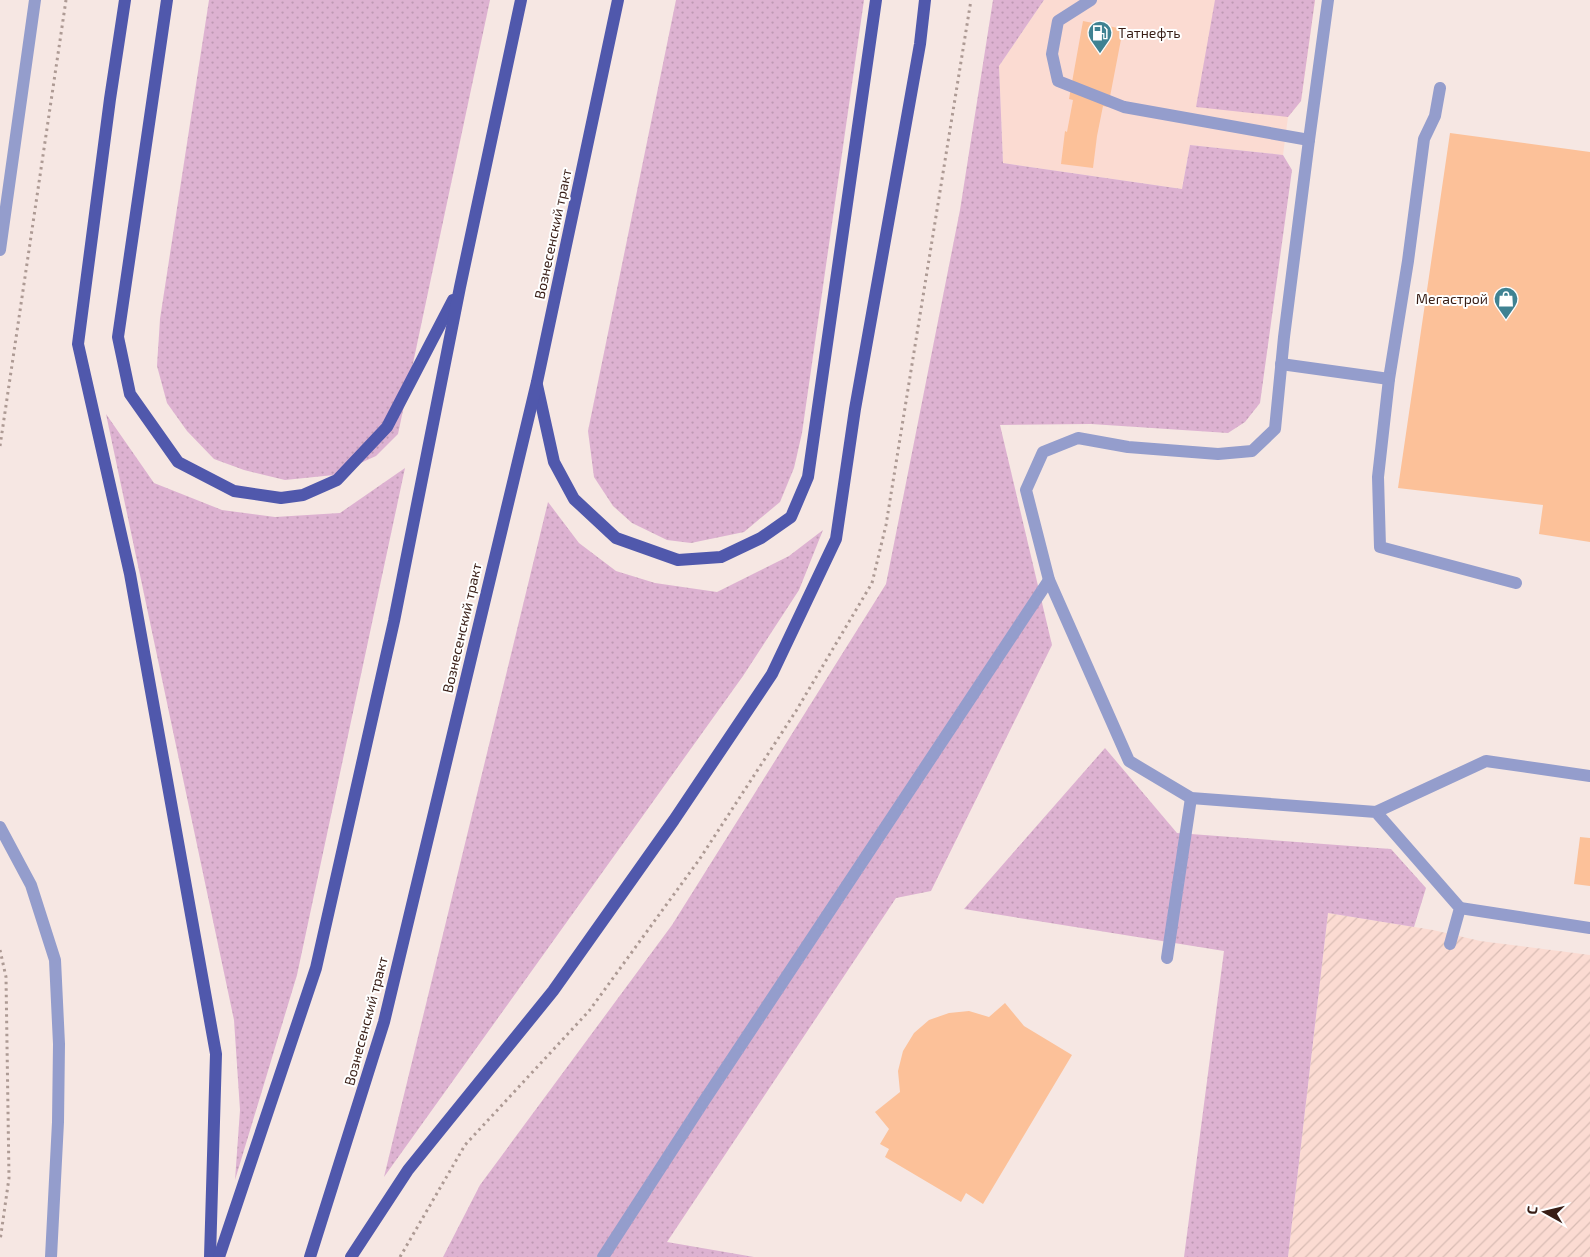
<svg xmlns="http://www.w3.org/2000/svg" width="1590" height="1257" font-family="'Exo 2',sans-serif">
	<defs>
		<pattern id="industrial-furrows" width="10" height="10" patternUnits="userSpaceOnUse" patternTransform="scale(1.25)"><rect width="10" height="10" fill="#fbdbd2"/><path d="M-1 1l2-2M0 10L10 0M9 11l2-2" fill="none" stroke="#d8bcb4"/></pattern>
		<pattern id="grass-dots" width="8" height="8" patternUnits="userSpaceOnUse" patternTransform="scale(1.25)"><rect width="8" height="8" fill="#ddb2d1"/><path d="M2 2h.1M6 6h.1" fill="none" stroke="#be99b3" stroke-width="1.8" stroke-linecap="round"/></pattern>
	</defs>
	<rect width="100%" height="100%" fill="#f6e7e3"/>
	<path fill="#fbdbd2" d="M 1044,0 L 1315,0 L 1301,101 L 1288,117 L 1283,155 L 1190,145 L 1182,189 L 1003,163 L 999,66 Z"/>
	<path fill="url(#industrial-furrows)" d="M 1328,913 L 1433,930 L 1480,941 L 1590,955 L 1590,1257 L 1288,1257 Z"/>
	<g fill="url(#grass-dots)">
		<path d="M 209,0 L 490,0 L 398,434 L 376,456 L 334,475 L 285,480 L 244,470 L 214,459 L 187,431 L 167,403 L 157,366 L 160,319 Z"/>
		<path d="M 676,0 L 864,0 L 802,433 L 794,468 L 780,502 L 744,532 L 691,543 L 667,540 L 632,523 L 613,506 L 594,477 L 588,431 Z"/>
		<path d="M 993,0 L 1044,0 L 999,66 L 1003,163 L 1182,189 L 1190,145 L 1283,155 L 1292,170 L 1260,403 L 1245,422 L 1228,433 L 1091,424 L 1000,425 L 1052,645 L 931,891 L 896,898 L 667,1242 L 754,1257 L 443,1257 L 480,1185 L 672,925 L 886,584 L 960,210 Z"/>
		<path d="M 1215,0 L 1315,0 L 1301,101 L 1288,117 L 1196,107 Z"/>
		<path d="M 106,414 L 154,483 L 222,510 L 275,517 L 340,513 L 405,468 L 297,975 L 235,1180 L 240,1110 L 234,1020 Z"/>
		<path d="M 548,502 L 579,543 L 616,571 L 655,583 L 717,592 L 789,556 L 823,530 L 799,590 L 743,676 L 384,1177 Z"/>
		<path d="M 1105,748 L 1177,833 L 1391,849 L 1426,888 L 1414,927 L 1328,913 L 1288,1257 L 1184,1257 L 1224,951 L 964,909 Z"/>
	</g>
	<g fill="#fcc199">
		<path d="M 1083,21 L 1123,29 L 1108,107 L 1103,106 L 1097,136 L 1093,168 L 1061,164 L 1065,131 L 1067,132 L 1073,100 L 1069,99 Z"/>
		<path d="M 1450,133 L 1590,152 L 1590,542 L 1539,534 L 1543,505 L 1398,488 Z"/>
		<path d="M 1580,837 L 1590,838 L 1590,886 L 1574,884 Z"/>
		<path d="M 1005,1003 L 1024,1026 L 1072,1055 L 983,1204 L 966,1193 L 961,1202 L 885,1157 L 889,1149 L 880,1144 L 889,1129 L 875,1112 L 900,1092 L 898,1071 L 903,1051 L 914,1033 L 929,1020 L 949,1013 L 969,1011 L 989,1017 Z"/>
	</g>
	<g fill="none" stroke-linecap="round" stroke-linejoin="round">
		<g stroke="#ad9a94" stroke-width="3" stroke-dasharray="2.5 4" stroke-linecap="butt">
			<path d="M 0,446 L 66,0"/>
			<path d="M 0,950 L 6,977 L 9,1178 L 0,1241"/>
			<path d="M 400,1257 L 465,1145 L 589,1011 L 699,860 L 796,711 L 872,583 L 886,525 L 971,0"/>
		</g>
		<g stroke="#949dcc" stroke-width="12">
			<path d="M 1091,0 L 1058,21 L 1052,54 L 1058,81 L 1124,107 L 1309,140"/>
			<path d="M 1328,0 L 1309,140 L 1284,337 L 1275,429 L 1252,451 L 1218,454 L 1128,447 L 1078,438 L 1043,452 L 1026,490 L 1049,580 L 1129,761 L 1191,798 L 1376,812 L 1460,908 L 1450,944"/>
			<path d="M 1440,88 L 1435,116 L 1424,139 L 1408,261 L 1389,379 L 1378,477 L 1380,547 L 1516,583"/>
			<path d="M 0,250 L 35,0"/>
			<path d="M 1281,364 L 1389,379"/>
			<path d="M 1376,812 L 1486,761 L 1590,776"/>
			<path d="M 1460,908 L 1590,928"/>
			<path d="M 1167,958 L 1191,798"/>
			<path d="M 603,1257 L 704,1101 L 1049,580"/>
		</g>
		<path stroke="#949dcc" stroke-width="12" d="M 0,827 L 31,885 L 55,960 L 59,1044 L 58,1122 L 51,1257"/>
		<g stroke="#5058ac" stroke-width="12">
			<path d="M 125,0 L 110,99 L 78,344 L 130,574 L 216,1054 L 210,1257"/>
			<path d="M 167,0 L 118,337 L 130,394 L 178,462 L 234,491 L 281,498 L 303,495 L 337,480 L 387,427 L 453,300"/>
			<path d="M 537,385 L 554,462 L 574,499 L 616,538 L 678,560 L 721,557 L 761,538 L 791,517 L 808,477 L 876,0"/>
			<path d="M 219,1257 L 316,968 L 394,621 L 460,287 L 521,0"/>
			<path d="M 310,1257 L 384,1022 L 537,382 L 618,0"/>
			<path d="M 351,1257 L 408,1170 L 553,991 L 674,820 L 772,674 L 836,539 L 855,409 L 920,44 L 925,0"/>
		</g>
	</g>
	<defs>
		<symbol id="fuel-pin" viewBox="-11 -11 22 30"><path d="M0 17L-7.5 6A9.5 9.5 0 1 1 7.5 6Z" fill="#3f8292" stroke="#fff"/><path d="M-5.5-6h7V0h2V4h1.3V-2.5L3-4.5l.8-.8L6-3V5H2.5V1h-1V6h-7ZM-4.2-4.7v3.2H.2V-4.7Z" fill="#fff"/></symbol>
		<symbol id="shop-pin" viewBox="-11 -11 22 30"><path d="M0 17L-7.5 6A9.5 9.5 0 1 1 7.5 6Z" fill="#3f8292" stroke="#fff"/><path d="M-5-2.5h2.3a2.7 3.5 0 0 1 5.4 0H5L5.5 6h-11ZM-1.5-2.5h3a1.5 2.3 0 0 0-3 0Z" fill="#fff"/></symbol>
	</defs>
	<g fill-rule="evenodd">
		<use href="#fuel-pin" x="1086" y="19" width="28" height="38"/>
		<use href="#shop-pin" x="1492" y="285" width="28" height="38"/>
	</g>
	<g text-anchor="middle" stroke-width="4" stroke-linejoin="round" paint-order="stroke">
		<g font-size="14" fill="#381e16" stroke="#fff" text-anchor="start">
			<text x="1118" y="38">Татнефть</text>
			<text x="1488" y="304" text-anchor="end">Мегастрой</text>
		</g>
		<g font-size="14" fill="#381e16" stroke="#fff">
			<text transform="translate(553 234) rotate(-78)" y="5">Вознесенский тракт</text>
			<text transform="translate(462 628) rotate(-77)" y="5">Вознесенский тракт</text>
			<text transform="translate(366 1021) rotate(-75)" y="5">Вознесенский тракт</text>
		</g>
	</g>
	<g transform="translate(1545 1212) rotate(278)" stroke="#ffffff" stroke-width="4" paint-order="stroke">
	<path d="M0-4L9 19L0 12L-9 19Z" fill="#381e16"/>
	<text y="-8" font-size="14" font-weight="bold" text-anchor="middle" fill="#381e16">С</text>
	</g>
</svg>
